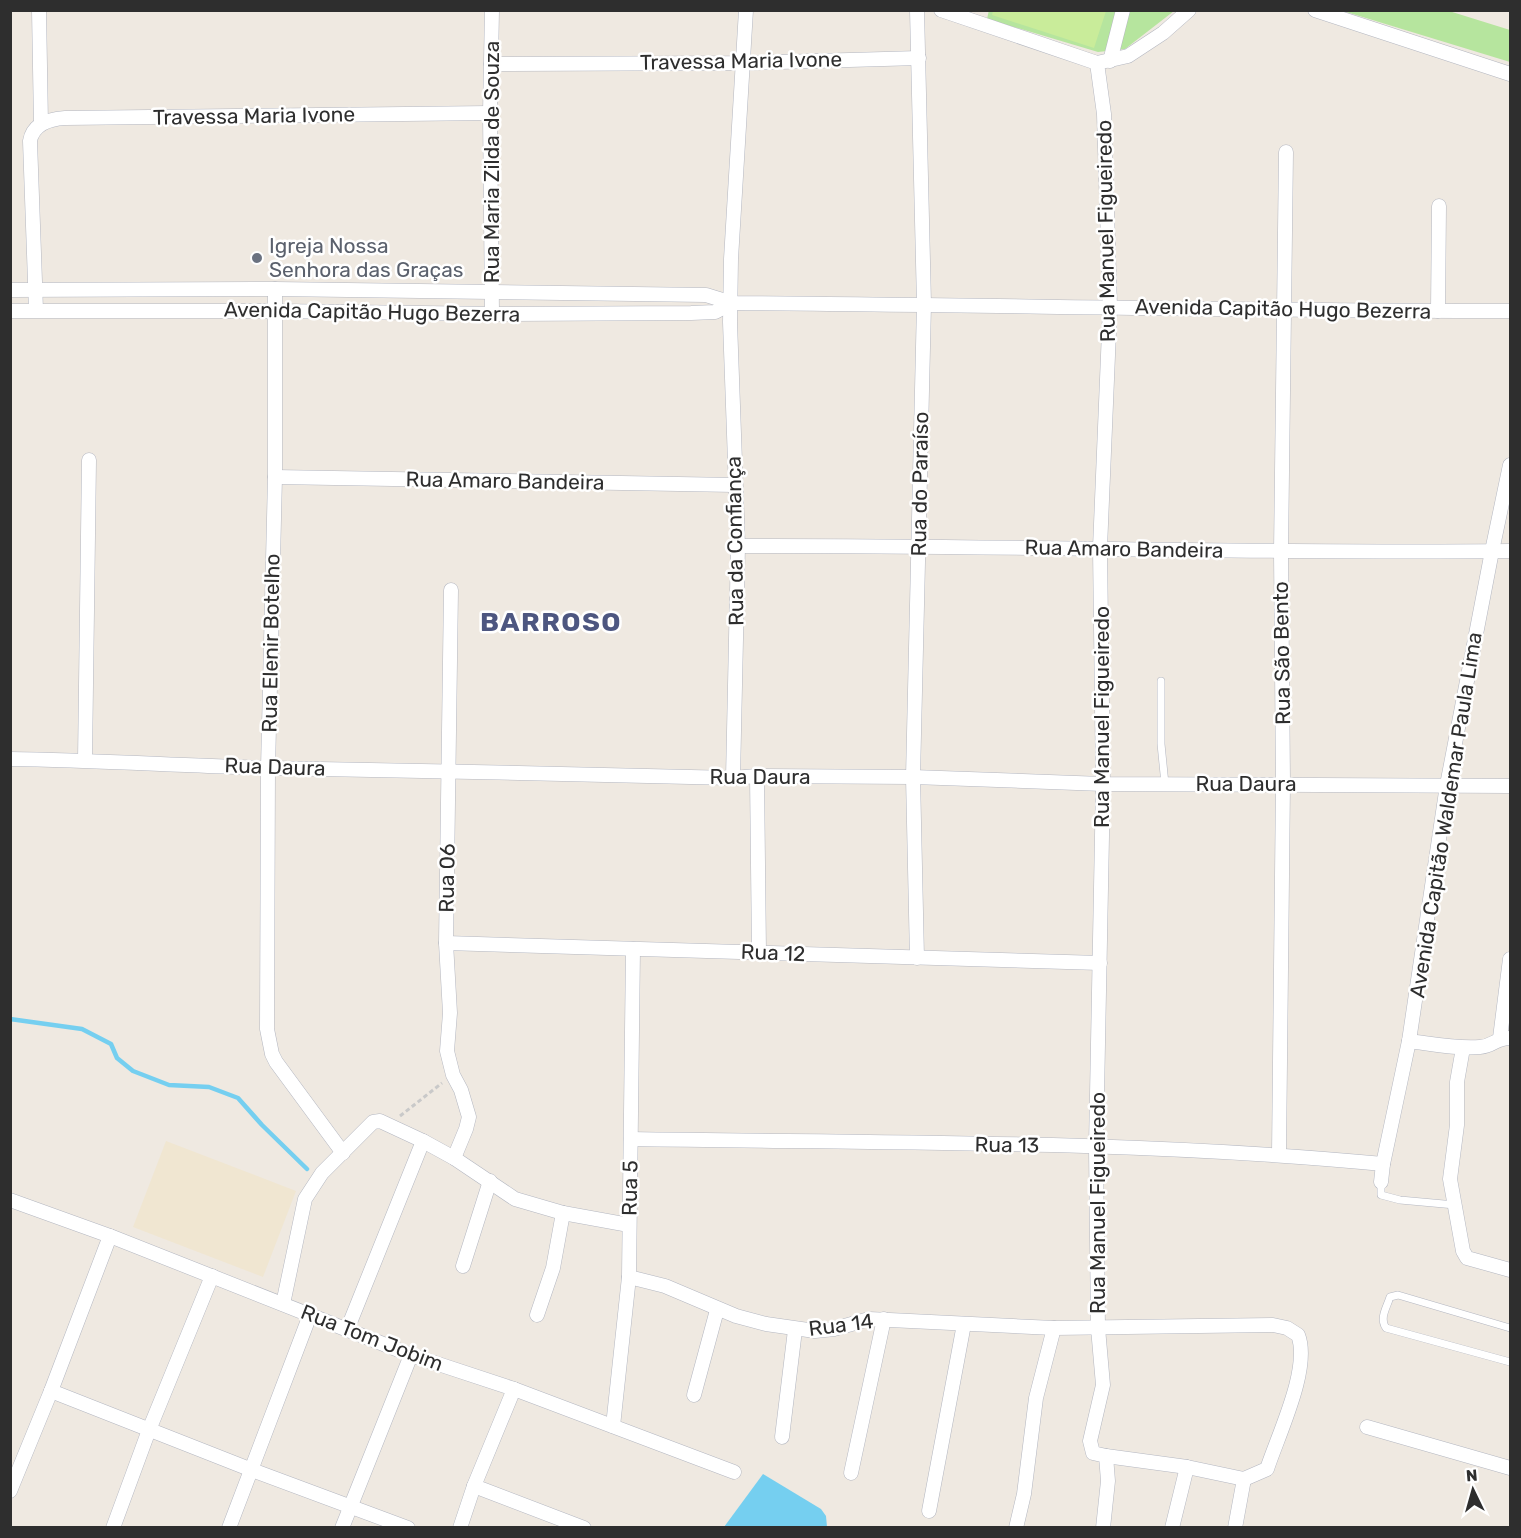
<svg xmlns="http://www.w3.org/2000/svg" width="1521" height="1538" font-family="Rubik,sans-serif">
	<rect width="100%" height="100%" fill="#efe9e1"/>
	<path fill="#f0e6d1" d="M 166,1141 L 296,1191 L 263,1277 L 133,1227 Z"/>
	<g fill="#b6e59e">
		<path d="M 989,10 L 1174,11 L 1125,49 L 1098,52 L 987,19 Z"/>
		<path d="M 1343,11 L 1449,11 L 1510,30 L 1510,62 Z"/>
	</g>
	<path fill="#c9ec9a" d="M 993,11 L 1106,10 L 1106,11 L 1094,48 L 992,15 Z"/>
	<path fill="#75cff0" d="M 763,1474 L 821,1509 L 826,1516 L 827,1527 L 724,1527 Z"/>
	<g fill="none" stroke-linecap="round" stroke-linejoin="round">
		<path stroke="#75cff0" stroke-width="4.5" d="M 10,1019 L 82,1029 L 111,1044 L 117,1058 L 133,1071 L 169,1085 L 209,1087 L 238,1098 L 262,1125 L 307,1169"/>
		<defs>
			<g id="service">
				<path d="M 1161,681 L 1161,744 L 1165,784"/>
				<path d="M 1381,1182 L 1381,1195 L 1400,1200 L 1455,1205"/>
				<path d="M 1510,1328 L 1398,1295 L 1390,1297 C 1387,1307 1379,1318 1386,1328 L 1510,1362"/>
			</g>
			<g id="minor">
				<path d="M 39,10 L 41,124"/>
				<path d="M 492,10 L 490,113 L 492,314"/>
				<path d="M 941,10 L 1097,63 L 1128,56 L 1163,33 L 1189,10"/>
				<path d="M 1315,10 L 1510,74"/>
				<path d="M 1110,61 L 1123,10"/>
				<path d="M 1097,63 L 1104,114 L 1110,307 L 1100,548 L 1103,784 L 1096,1147 L 1098,1328 L 1103,1385 L 1090,1441 L 1093,1453 L 1106,1456 L 1108,1481 L 1103,1528"/>
				<path d="M 491,64 L 744,63 L 919,58"/>
				<path d="M 275,289 L 275,477 L 268,768 L 267,1029 L 272,1054 L 276,1062 L 343,1153"/>
				<path d="M 10,290 L 275,289 L 706,295 L 732,303 C 991,305 1251,311 1510,311"/>
				<path d="M 36,310 L 30,141 C 33,124 49,119 65,118 L 490,113"/>
				<path d="M 10,311 L 275,311 L 492,314 L 691,313 L 715,312 L 732,303"/>
				<path d="M 1438,311 L 1439,206"/>
				<path d="M 275,477 L 735,485"/>
				<path d="M 738,546 C 995,545 1253,554 1510,551"/>
				<path d="M 451,590 L 446,943 L 450,1013 L 447,1051 L 453,1075 L 461,1090 L 469,1117 L 466,1129 L 454,1158"/>
				<path d="M 10,759 C 97,760 183,766 269,768 C 424,771 578,774 733,778 L 757,776 L 913,777 L 1103,784 L 1510,786"/>
				<path d="M 85,760 L 89,460"/>
				<path d="M 757,776 L 759,953"/>
				<path d="M 733,778 L 738,546 L 730,322 L 731,259 L 746,10"/>
				<path d="M 446,943 L 1100,963"/>
				<path d="M 917,958 L 913,777 L 924,304 L 917,10"/>
				<path d="M 1500,1038 L 1510,959"/>
				<path d="M 1409,1041 C 1433,1044 1457,1049 1480,1047 C 1494,1046 1495,1038 1510,1038"/>
				<path d="M 1463,1048 L 1457,1082 L 1457,1125 L 1450,1179 L 1463,1251 L 1467,1258 L 1510,1270"/>
				<path d="M 631,1139 C 882,1143 1133,1140 1383,1164"/>
				<path d="M 1279,1154 L 1283,783 L 1281,552 L 1286,152"/>
				<path d="M 1381,1182 L 1383,1164 L 1409,1041 L 1447,785 L 1492,551 L 1510,465"/>
				<path d="M 10,1200 L 110,1236 L 411,1355 L 514,1389 L 734,1472"/>
				<path d="M 463,1266 L 490,1181"/>
				<path d="M 629,1277 L 665,1286 L 736,1316 L 766,1324 L 815,1331 L 834,1329 L 869,1319 L 1054,1328 L 1273,1325 L 1287,1328 L 1298,1335 C 1311,1368 1278,1435 1267,1469 L 1244,1479 L 1235,1528"/>
				<path d="M 283,1304 L 305,1199 L 322,1173 L 373,1122 L 380,1121 L 423,1141 L 454,1158 L 515,1199 L 563,1213 L 629,1225"/>
				<path d="M 537,1315 L 553,1268 L 563,1213"/>
				<path d="M 347,1330 L 423,1141"/>
				<path d="M 51,1391 L 252,1470 L 408,1528"/>
				<path d="M 694,1395 L 717,1310"/>
				<path d="M 613,1426 L 629,1277 L 633,949"/>
				<path d="M 1367,1427 L 1510,1468"/>
				<path d="M 782,1437 L 795,1330"/>
				<path d="M 1106,1456 L 1187,1467 L 1244,1479"/>
				<path d="M 851,1473 L 884,1319"/>
				<path d="M 474,1486 L 584,1528"/>
				<path d="M 10,1491 L 51,1391 L 110,1236"/>
				<path d="M 929,1511 L 964,1324"/>
				<path d="M 113,1528 L 149,1430 L 212,1276"/>
				<path d="M 229,1528 L 310,1315"/>
				<path d="M 342,1528 L 411,1355"/>
				<path d="M 460,1528 L 474,1486 L 514,1389"/>
				<path d="M 1016,1528 L 1024,1494 L 1036,1398 L 1054,1328"/>
				<path d="M 1172,1528 L 1187,1467"/>
			</g>
		</defs>
		<use href="#service" stroke="#b4b7c1" stroke-width="8"/>
		<use href="#minor" stroke="#b4b7c1" stroke-width="15"/>
		<path stroke="#c9c9c9" stroke-width="3" stroke-dasharray="4.5 3" stroke-linecap="butt" d="M 400,1116 L 442,1083"/>
		<use href="#service" stroke="#fff" stroke-width="7"/>
		<use href="#minor" stroke="#fff" stroke-width="14"/>
	</g>
	<circle fill="#6b7280" stroke="#fff" stroke-width="2" cx="257" cy="258" r="6"/>
	<g text-anchor="middle" stroke-width="5" stroke-linejoin="round" paint-order="stroke">
		<g font-size="21" fill="#2e2e2e" stroke="#fff">
			<text transform="translate(741 61) rotate(-1)" y="7">Travessa Maria Ivone</text>
			<text transform="translate(254 116) rotate(-1)" y="7">Travessa Maria Ivone</text>
			<text transform="translate(492 162) rotate(-90)" y="7">Rua Maria Zilda de Souza</text>
			<text transform="translate(1106 231) rotate(-91)" y="7">Rua Manuel Figueiredo</text>
			<text transform="translate(1283 309) rotate(1)" y="7">Avenida Capitão Hugo Bezerra</text>
			<text transform="translate(372 312) rotate(1)" y="7">Avenida Capitão Hugo Bezerra</text>
			<text transform="translate(505 481) rotate(1)" y="7">Rua Amaro Bandeira</text>
			<text transform="translate(920 484) rotate(-89)" y="7">Rua do Paraíso</text>
			<text transform="translate(735 541) rotate(-91)" y="7">Rua da Confiança</text>
			<text transform="translate(1124 549) rotate(1)" y="7">Rua Amaro Bandeira</text>
			<text transform="translate(271 643) rotate(-89)" y="7">Rua Elenir Botelho</text>
			<text transform="translate(1282 653) rotate(-91)" y="7">Rua São Bento</text>
			<text transform="translate(1102 717) rotate(-90)" y="7">Rua Manuel Figueiredo</text>
			<text transform="translate(275 767) rotate(2)" y="7">Rua Daura</text>
			<text x="760" y="784">Rua Daura</text>
			<text x="1246" y="791">Rua Daura</text>
			<text transform="translate(1446 815) rotate(-81)" y="7">Avenida Capitão Waldemar Paula Lima</text>
			<text transform="translate(447 878) rotate(-89)" y="7">Rua 06</text>
			<text transform="translate(773 953) rotate(2)" y="7">Rua 12</text>
			<text transform="translate(1007 1145) rotate(1)" y="7">Rua 13</text>
			<text transform="translate(630 1188) rotate(-89)" y="7">Rua 5</text>
			<text transform="translate(1098 1203) rotate(-90)" y="7">Rua Manuel Figueiredo</text>
			<text transform="translate(841 1325) rotate(-7)" y="7">Rua 14</text>
			<text transform="translate(372 1338) rotate(21)" y="7">Rua Tom Jobim</text>
		</g>
		<g font-size="21" fill="#5b616d" stroke="#fff" text-anchor="start">
			<text x="269" y="253">Igreja Nossa<tspan x="269" dy="24">Senhora das Graças</tspan></text>
		</g>
		<g font-size="27" font-weight="bold" letter-spacing="1.5" fill="#4d5680" stroke="#fff">
			<text x="551" y="631">BARROSO</text>
		</g>
	</g>
	<rect width="1521" height="1538" fill="none" stroke="#2e2e2e" stroke-width="24"/>
	<g transform="translate(1473 1490) rotate(355)" stroke="#ffffff" stroke-width="4.5" paint-order="stroke">
	<path d="M0-4.5L10 22L0 15L-10 22Z" fill="#2e2e2e"/>
	<text y="-9" font-size="16" font-weight="bold" text-anchor="middle" fill="#2e2e2e">N</text>
	</g>
</svg>
